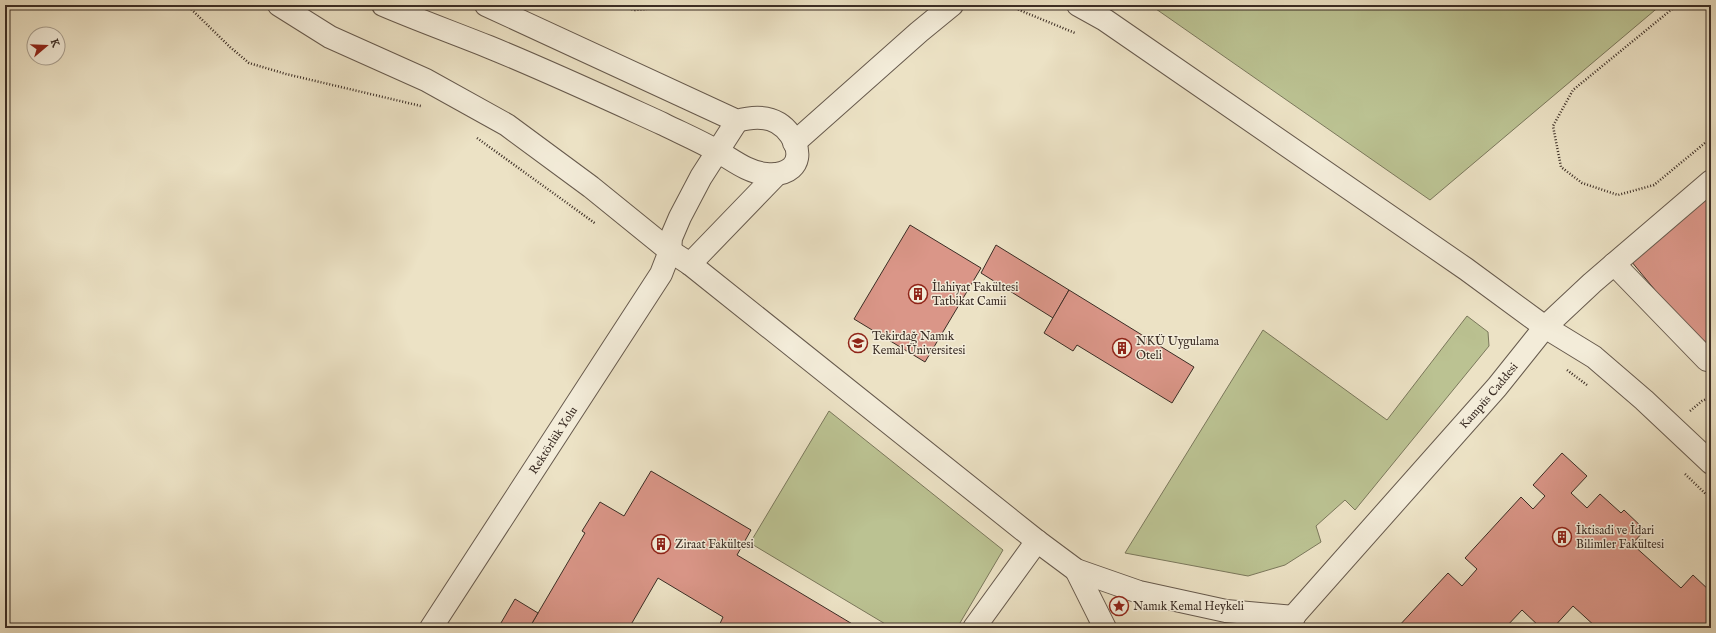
<svg xmlns="http://www.w3.org/2000/svg" width="1716" height="633" font-family="'IM FELL English',serif">
	<rect width="100%" height="100%" fill="#ece2c5"/>
	<filter id="stains"><feTurbulence type="fractalNoise" baseFrequency=".005" numOctaves="4"/><feColorMatrix values="0 0 0 0 .2 0 0 0 0 .09 0 0 0 0 .02 0 0 0 .5 -.17"/></filter>
	<radialGradient id="worn" r=".72"><stop offset=".6" stop-color="#630" stop-opacity="0"/><stop offset="1" stop-color="#630" stop-opacity=".3"/></radialGradient>
	<g fill="#bbc292" stroke="#7b785c">
		<path d="M 1159,5 L 1661,5 L 1430,200 L 1156,9 Z"/>
		<path d="M 1467,316 L 1488,332 L 1489,346 L 1355,510 L 1345,500 L 1316,526 L 1321,542 L 1285,565 L 1248,576 L 1125,553 L 1263,330 L 1387,420 Z"/>
		<path d="M 829,411 L 1003,550 L 957,628 L 892,628 L 750,543 Z"/>
	</g>
	<g fill="#da9688" stroke="#3b2d25">
		<path d="M 1711,194 L 1711,350 L 1707,353 L 1631,261 Z"/>
		<path d="M 910,225 L 981,268 L 925,362 L 854,319 Z"/>
		<path d="M 996,245 L 1069,290 L 1053,318 L 981,273 Z"/>
		<path d="M 1069,290 L 1194,367 L 1172,403 L 1077,345 L 1073,351 L 1044,333 Z"/>
		<path d="M 1562,453 L 1587,476 L 1571,493 L 1587,508 L 1600,494 L 1621,513 L 1624,510 L 1645,530 L 1632,544 L 1681,588 L 1693,575 L 1711,592 L 1711,628 L 1597,628 L 1573,606 L 1553,628 L 1541,628 L 1522,610 L 1505,628 L 1397,628 L 1448,573 L 1462,586 L 1477,569 L 1465,558 L 1521,497 L 1533,509 L 1545,496 L 1533,485 Z"/>
		<path d="M 651,471 L 751,530 L 737,555 L 859,628 L 718,628 L 723,617 L 658,578 L 629,628 L 536,628 L 531,625 L 585,533 L 582,531 L 600,502 L 624,516 Z"/>
		<path d="M 515,599 L 538,613 L 531,625 L 536,628 L 498,628 Z"/>
	</g>
	<g fill="none" stroke-linecap="round" stroke-linejoin="round">
		<defs>
			<g id="minor">
				<path d="M 279,5 L 330,37 L 426,80 L 507,125 L 591,187 L 670,251 L 690,264 L 1037,541 L 1076,570 L 1139,592 L 1226,611 L 1294,617"/>
				<path d="M 383,5 C 418,20 454,33 489,47 C 548,71 606,98 663,124 C 681,133 700,141 717,151 C 733,160 747,172 766,174 C 786,176 804,166 795,143 C 783,117 761,114 737,121 L 486,5"/>
				<path d="M 1078,5 L 1105,20 L 1466,269 L 1545,327 L 1594,357 L 1644,400 L 1711,463"/>
				<path d="M 794,143 L 919,32 L 952,5"/>
				<path d="M 690,264 L 777,174"/>
				<path d="M 1614,264 L 1707,360 L 1711,357"/>
				<path d="M 1076,570 L 1105,628"/>
				<path id="s1" d="M 1284,627 L 1497,387 L 1545,327 L 1592,283 L 1711,181"/>
				<path id="s2" d="M 431,628 L 661,274 L 670,251 L 671,238 L 680,217 L 701,177 L 737,121"/>
				<path d="M 974,628 L 1037,541"/>
			</g>
		</defs>
		<use href="#minor" stroke="#675a4d" stroke-width="24"/>
		<g stroke="#3b2d25" stroke-width="2.5" stroke-dasharray="1 2" stroke-linecap="butt">
			<path d="M 187,5 L 230,47 L 249,63 L 286,74 L 421,106"/>
			<path d="M 614,5 L 635,10 L 690,5"/>
			<path d="M 1007,5 L 1075,33"/>
			<path d="M 1677,5 L 1573,90 L 1553,126 L 1561,167 L 1582,183 L 1618,195 L 1654,185 L 1711,138"/>
			<path d="M 477,138 L 596,224"/>
			<path d="M 1567,370 L 1587,385"/>
			<path d="M 1690,411 L 1702,401 L 1711,397"/>
			<path d="M 1685,474 L 1711,499"/>
		</g>
		<use href="#minor" stroke="#f3ecd9" stroke-width="22"/>
	</g>
	<defs>
		<symbol id="building-ring" viewBox="-11 -11 22 22"><circle r="9.5" fill="#f3ecd9" stroke="#8f2418" stroke-width="1.5"/><path d="M-4-6H4V6H1V3H-1V6H-4ZM-2.5-4.3h1.7v1.8h-1.7ZM.8-4.3h1.7v1.8H.8ZM-2.5-1h1.7V.8h-1.7ZM.8-1h1.7V.8H.8Z" fill="#8f2418"/></symbol>
		<symbol id="university-ring" viewBox="-11 -11 22 22"><circle r="9.5" fill="#f3ecd9" stroke="#8f2418" stroke-width="1.5"/><path d="M0-5L7-2L0 1L-7-2ZM-4 1L0 2.5L4 1V4Q0 6-4 4Z" fill="#8f2418"/></symbol>
		<symbol id="sight-ring" viewBox="-11 -11 22 22"><circle r="9.5" fill="#f3ecd9" stroke="#8f2418" stroke-width="1.5"/><path d="M0-6L1.8-2.2L6-1.7L2.9 1.2L3.7 5.4L0 3.3L-3.7 5.4L-2.9 1.2L-6-1.7L-1.8-2.2Z" fill="#8f2418"/></symbol>
	</defs>
	<g fill-rule="evenodd">
		<use href="#building-ring" x="907" y="283" width="22" height="22"/>
		<use href="#university-ring" x="847" y="332" width="22" height="22"/>
		<use href="#building-ring" x="1111" y="337" width="22" height="22"/>
		<use href="#building-ring" x="1551" y="526" width="22" height="22"/>
		<use href="#building-ring" x="650" y="533" width="22" height="22"/>
		<use href="#sight-ring" x="1108" y="595" width="22" height="22"/>
	</g>
	<g text-anchor="middle" stroke-width="3" stroke-linejoin="round" paint-order="stroke">
		<g font-size="12" fill="#3b2d25" stroke="#f3ecd9" text-anchor="start">
			<text x="932" y="291">İlahiyat Fakültesi<tspan x="932" dy="14">Tatbikat Camii</tspan></text>
			<text x="872" y="340">Tekirdağ Namık<tspan x="872" dy="14">Kemal Üniversitesi</tspan></text>
			<text x="1136" y="345">NKÜ Uygulama<tspan x="1136" dy="14">Oteli</tspan></text>
			<text x="1576" y="534">İktisadi ve İdari<tspan x="1576" dy="14">Bilimler Fakültesi</tspan></text>
			<text x="675" y="548">Ziraat Fakültesi</text>
			<text x="1133" y="610">Namık Kemal Heykeli</text>
		</g>
		<g font-size="12" fill="#3b2d25" stroke="#f3ecd9">
			<text dy="4" stroke="none"><textPath href="#s1" startOffset="309">Kampüs Caddesi</textPath></text>
			<text dy="4" stroke="none"><textPath href="#s2" startOffset="224">Rektörlük Yolu</textPath></text>
		</g>
	</g>
	<rect width="1716" height="633" fill="none" stroke="#ece2c5" stroke-width="20"/>
	<rect x="6" y="6" width="1704" height="621" fill="none" stroke="#3b2d25" stroke-width="2"/>
	<rect x="10" y="10" width="1696" height="613" fill="none" stroke="#3b2d25"/>
	<g transform="translate(46 46) rotate(71)"><circle r="19" fill="#f3ecd9" stroke="#a9a091"/>
	<path d="M0-3L7 15L0 10L-7 15Z" fill="#8f2418"/>
	<text y="-6" font-size="11" font-weight="bold" text-anchor="middle" fill="#3b2d25">K</text>
	</g>
	<rect width="100%" height="100%" filter="url(#stains)"/>
	<rect width="100%" height="100%" fill="url(#worn)"/>
</svg>
